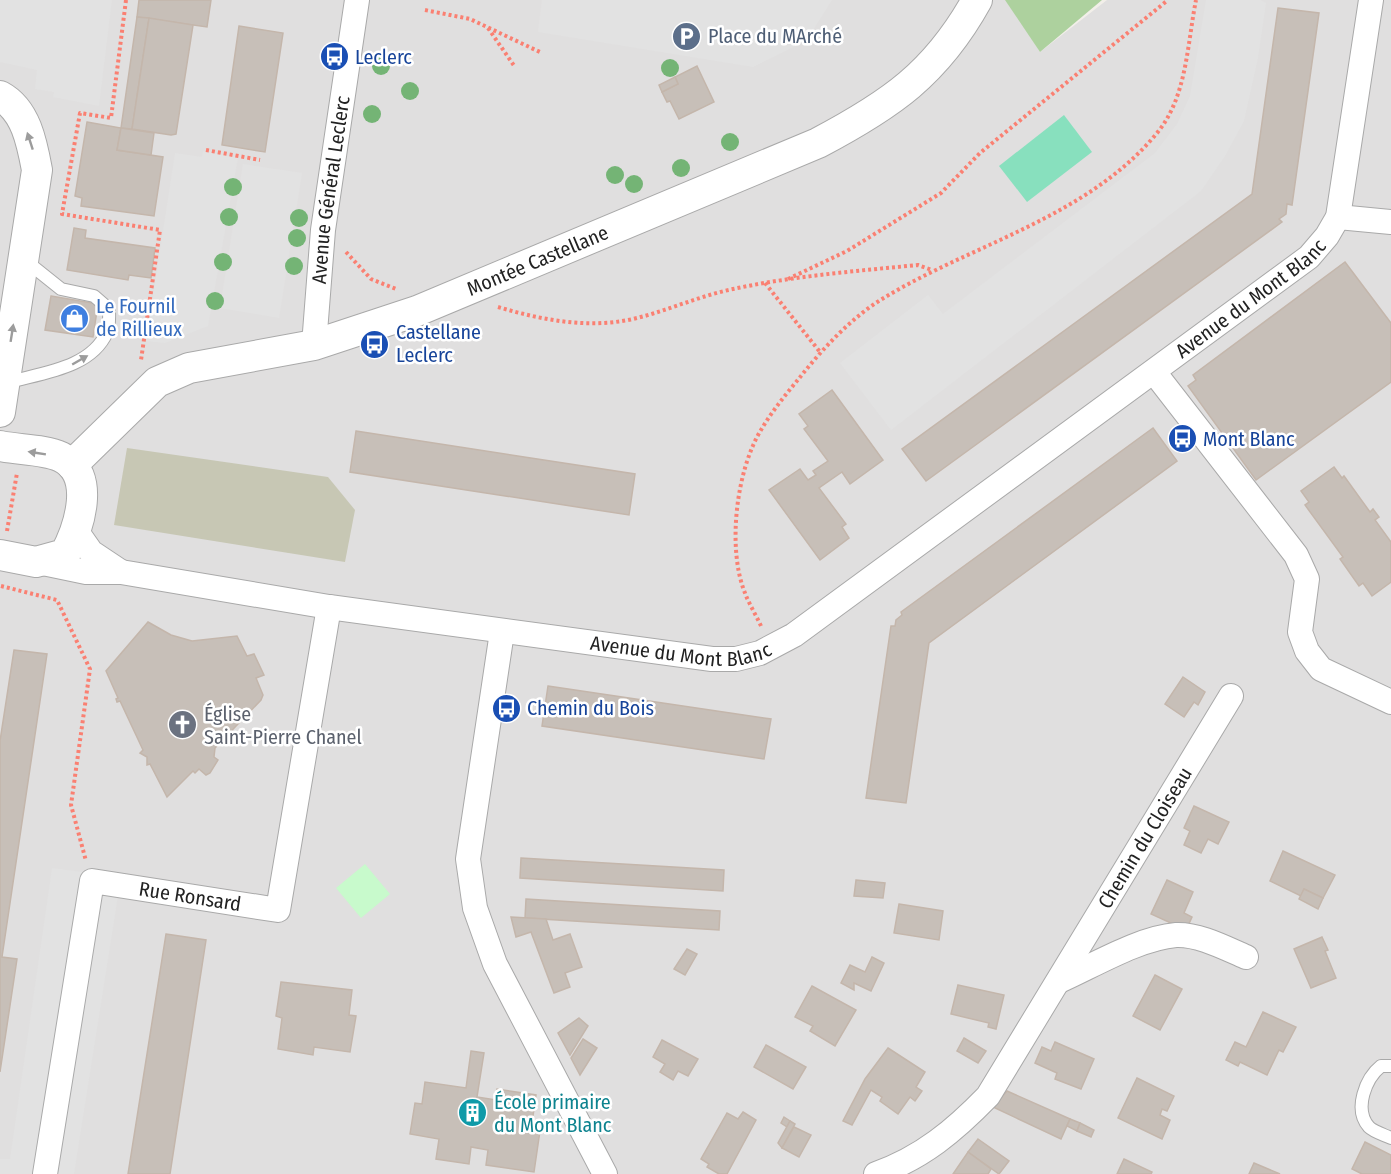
<svg xmlns="http://www.w3.org/2000/svg" width="1391" height="1174" font-family="'Fira Sans Condensed',sans-serif">
	<rect width="100%" height="100%" fill="#f2efe9"/>
	<path fill="#e0dfdf" d="M 0,0 L 1008,0 L 1040,52 L 1107,0 L 1391,0 L 1391,1174 L 0,1174 Z"/>
	<path fill="#c7c7b4" d="M 127,448 L 328,477 L 355,510 L 345,562 L 114,525 Z"/>
	<path fill="#add19e" d="M 1005,0 L 1102,0 L 1040,52 Z"/>
	<path fill="#c8facc" d="M 365,864 L 390,894 L 361,918 L 336,888 Z"/>
	<path fill="#88e0be" d="M 1064,115 L 1092,152 L 1027,202 L 999,166 Z"/>
	<g fill="#e2e2e2">
		<path d="M 0,0 L 112,0 L 99,106 L 53,97 L 54,92 L 35,89 L 37,70 L 0,62 Z"/>
		<path d="M 542,0 L 832,0 L 806,41 L 753,67 L 538,32 Z"/>
		<path d="M 1206,0 L 1260,0 L 1266,3 L 1258,58 L 1244,121 L 1225,156 L 1201,191 L 891,430 L 840,363 L 928,295 L 943,314 L 1155,153 L 1177,124 L 1190,96 Z"/>
		<path d="M 203,151 L 238,158 L 208,326 L 165,343 L 146,341 L 175,153 L 202,157 Z"/>
		<path d="M 243,164 L 302,173 L 279,318 L 220,308 Z"/>
		<path d="M 52,868 L 121,877 L 74,1174 L 0,1174 L 0,1159 L 10,1159 Z"/>
	</g>
	<g fill="#c7bfb8" stroke="#c4b6ab" stroke-width="1.5">
		<path d="M 139,0 L 211,0 L 207,27 L 137,17 Z"/>
		<path d="M 1278,8 L 1319,13 L 1292,205 L 1287,204 L 1286,214 L 1279,219 L 1282,222 L 926,481 L 902,449 L 1252,194 Z"/>
		<path d="M 137,17 L 149,18 L 132,129 L 121,128 Z"/>
		<path d="M 149,18 L 193,25 L 176,134 L 171,135 L 132,129 Z"/>
		<path d="M 239,26 L 283,33 L 265,152 L 222,145 Z"/>
		<path d="M 697,66 L 714,102 L 679,119 L 670,101 L 667,102 L 662,92 L 678,84 L 675,77 Z"/>
		<path d="M 675,77 L 678,84 L 662,92 L 659,85 Z"/>
		<path d="M 87,122 L 121,128 L 117,150 L 163,157 L 154,216 L 81,206 L 82,198 L 75,196 Z"/>
		<path d="M 121,128 L 154,133 L 151,155 L 117,150 Z"/>
		<path d="M 74,228 L 86,230 L 85,238 L 155,248 L 151,278 L 129,275 L 128,280 L 67,270 Z"/>
		<path d="M 1345,262 L 1391,323 L 1391,382 L 1256,480 L 1188,386 L 1196,380 L 1193,375 Z"/>
		<path d="M 51,296 L 98,304 L 93,337 L 45,330 Z"/>
		<path d="M 832,390 L 883,460 L 850,484 L 842,472 L 819,488 L 846,524 L 842,527 L 849,538 L 820,560 L 769,490 L 800,469 L 808,480 L 816,475 L 813,471 L 828,461 L 804,429 L 808,426 L 799,414 Z"/>
		<path d="M 1153,428 L 1177,461 L 929,643 L 906,803 L 866,798 L 891,626 L 895,626 L 896,620 L 902,615 L 901,612 Z"/>
		<path d="M 356,431 L 635,474 L 629,515 L 350,472 Z"/>
		<path d="M 1334,467 L 1342,478 L 1344,476 L 1370,512 L 1373,509 L 1379,517 L 1375,520 L 1391,542 L 1391,582 L 1372,596 L 1363,583 L 1359,586 L 1340,559 L 1343,557 L 1305,505 L 1309,502 L 1301,491 Z"/>
		<path d="M 148,622 L 171,635 L 192,641 L 237,636 L 247,656 L 254,654 L 264,675 L 256,678 L 263,695 L 261,700 L 215,748 L 214,757 L 218,760 L 210,773 L 206,775 L 199,769 L 195,773 L 193,771 L 167,797 L 150,764 L 147,765 L 147,757 L 140,753 L 143,750 L 120,701 L 117,702 L 116,699 L 118,698 L 106,671 Z"/>
		<path d="M 14,650 L 47,654 L 2,957 L 17,959 L 0,1072 L 0,741 Z"/>
		<path d="M 1183,677 L 1205,692 L 1198,705 L 1194,702 L 1184,717 L 1165,704 Z"/>
		<path d="M 548,686 L 771,719 L 764,759 L 542,726 Z"/>
		<path d="M 1194,806 L 1229,822 L 1218,844 L 1208,839 L 1201,853 L 1184,845 L 1190,831 L 1184,828 Z"/>
		<path d="M 1283,851 L 1335,875 L 1323,898 L 1304,889 L 1301,896 L 1270,881 Z"/>
		<path d="M 521,858 L 724,870 L 723,891 L 520,878 Z"/>
		<path d="M 856,880 L 885,883 L 883,898 L 854,896 Z"/>
		<path d="M 1167,880 L 1193,892 L 1184,913 L 1192,917 L 1186,930 L 1151,914 Z"/>
		<path d="M 1304,889 L 1323,898 L 1318,909 L 1299,899 Z"/>
		<path d="M 526,899 L 720,911 L 719,930 L 525,918 Z"/>
		<path d="M 899,904 L 943,911 L 939,940 L 894,933 Z"/>
		<path d="M 511,917 L 546,919 L 553,940 L 570,934 L 582,967 L 565,973 L 570,987 L 554,993 L 531,932 L 516,937 Z"/>
		<path d="M 166,934 L 206,940 L 170,1174 L 128,1174 Z"/>
		<path d="M 1322,937 L 1328,950 L 1325,951 L 1336,978 L 1311,988 L 1294,949 Z"/>
		<path d="M 687,949 L 697,954 L 685,975 L 674,969 Z"/>
		<path d="M 872,957 L 884,963 L 871,991 L 854,983 L 854,990 L 841,983 L 850,965 L 865,972 Z"/>
		<path d="M 1155,975 L 1182,989 L 1160,1030 L 1133,1016 Z"/>
		<path d="M 281,982 L 352,990 L 349,1015 L 356,1016 L 350,1052 L 314,1047 L 313,1055 L 278,1049 L 282,1018 L 276,1016 Z"/>
		<path d="M 958,985 L 1004,995 L 996,1029 L 988,1027 L 989,1023 L 951,1014 Z"/>
		<path d="M 812,986 L 856,1010 L 835,1046 L 810,1031 L 813,1026 L 795,1017 Z"/>
		<path d="M 1263,1012 L 1296,1027 L 1283,1052 L 1279,1050 L 1267,1075 L 1240,1062 L 1238,1066 L 1226,1060 L 1235,1042 L 1246,1047 Z"/>
		<path d="M 579,1018 L 588,1026 L 570,1055 L 558,1033 Z"/>
		<path d="M 964,1038 L 986,1051 L 978,1063 L 957,1051 Z"/>
		<path d="M 583,1039 L 597,1048 L 580,1075 L 571,1058 Z"/>
		<path d="M 662,1040 L 698,1059 L 688,1076 L 678,1071 L 673,1080 L 660,1072 L 665,1064 L 653,1057 Z"/>
		<path d="M 1055,1042 L 1094,1059 L 1081,1089 L 1055,1079 L 1057,1073 L 1035,1063 L 1042,1047 L 1051,1051 Z"/>
		<path d="M 766,1045 L 806,1067 L 793,1089 L 754,1067 Z"/>
		<path d="M 888,1048 L 925,1072 L 916,1087 L 922,1091 L 915,1101 L 910,1097 L 898,1114 L 880,1101 L 882,1097 L 871,1090 L 852,1125 L 843,1121 L 865,1079 Z"/>
		<path d="M 471,1051 L 484,1053 L 477,1097 L 496,1100 L 497,1089 L 536,1095 L 532,1123 L 541,1124 L 534,1172 L 486,1165 L 488,1150 L 471,1147 L 469,1164 L 436,1159 L 439,1139 L 410,1134 L 415,1103 L 422,1104 L 425,1082 L 466,1088 Z"/>
		<path d="M 1137,1078 L 1174,1096 L 1167,1111 L 1162,1109 L 1160,1115 L 1170,1120 L 1162,1139 L 1118,1118 Z"/>
		<path d="M 1007,1091 L 1070,1119 L 1061,1139 L 993,1107 Z"/>
		<path d="M 743,1112 L 756,1120 L 727,1174 L 719,1174 L 707,1167 L 709,1164 L 701,1159 L 727,1113 L 738,1119 Z"/>
		<path d="M 784,1117 L 790,1121 L 787,1127 L 781,1123 Z"/>
		<path d="M 1070,1119 L 1080,1123 L 1077,1131 L 1067,1126 Z"/>
		<path d="M 790,1121 L 795,1124 L 782,1148 L 778,1143 Z"/>
		<path d="M 1080,1123 L 1094,1130 L 1091,1137 L 1077,1131 Z"/>
		<path d="M 794,1127 L 811,1135 L 799,1157 L 782,1148 Z"/>
		<path d="M 978,1139 L 1009,1161 L 999,1174 L 968,1152 Z"/>
		<path d="M 1365,1142 L 1391,1155 L 1391,1174 L 1362,1174 L 1352,1169 Z"/>
		<path d="M 968,1152 L 991,1169 L 988,1174 L 953,1174 Z"/>
		<path d="M 1124,1159 L 1152,1172 L 1151,1174 L 1117,1174 Z"/>
		<path d="M 1254,1163 L 1280,1174 L 1249,1174 Z"/>
	</g>
	<g fill="none" stroke-linecap="round" stroke-linejoin="round">
		<defs>
			<g id="service">
				<path d="M 6,383 C 40,373 91,369 107,332 C 110,325 109,316 109,309 L 94,296 L 61,289 L 26,261"/>
				<path d="M 1391,1066 L 1381,1066 C 1366,1078 1353,1109 1369,1127 C 1374,1132 1385,1135 1391,1138"/>
			</g>
			<g id="minor">
				<path d="M 1338,217 L 1391,222"/>
				<path id="s1" d="M 314,345 L 323,230 L 357,0"/>
				<path d="M 1154,372 L 1296,555 L 1307,579 L 1300,632 L 1307,651 L 1321,669 L 1391,702"/>
				<path d="M 77,532 L 91,552 L 121,572"/>
				<path id="s2" d="M 38,562 L 86,572 L 121,572 L 329,607 L 712,659 L 736,659 L 760,653 L 794,635 L 1309,257 L 1327,236 L 1338,217 L 1371,0"/>
				<path d="M 502,632 L 468,859 L 475,908 L 495,964 L 605,1174"/>
				<path d="M 1059,981 C 1093,966 1139,938 1176,935 C 1199,934 1225,948 1246,957"/>
				<path id="s3" d="M 45,1174 L 92,881 L 278,910 L 329,607"/>
				<path id="s4" d="M 876,1174 C 922,1158 955,1130 988,1096 L 1231,696"/>
			</g>
			<g id="tertiary">
				<path d="M 0,96 C 26,110 32,143 37,170 L 0,412"/>
				<path d="M 0,446 C 18,450 44,449 61,457 C 97,474 79,528 65,554 L 36,562 L 0,555"/>
				<path id="s5" d="M 72,465 L 157,382 L 189,368 L 314,345 L 417,311 L 818,143 C 890,105 936,74 977,0"/>
			</g>
		</defs>
		<use href="#service" stroke="#a9a9a9" stroke-width="14"/>
		<use href="#minor" stroke="#a9a9a9" stroke-width="26"/>
		<use href="#tertiary" stroke="#a9a9a9" stroke-width="32"/>
		<g stroke="#fa8072" stroke-width="4" stroke-dasharray="3 3" stroke-linecap="butt">
			<path d="M 126,0 L 111,118 L 80,113 L 62,214 L 160,230 L 141,360"/>
			<path d="M 425,10 L 470,19 L 542,53"/>
			<path d="M 488,28 L 515,67"/>
			<path d="M 206,150 L 260,160"/>
			<path d="M 346,252 L 371,279 L 396,289"/>
			<path d="M 788,279 L 847,251 L 941,193 L 980,153 L 1168,0"/>
			<path d="M 765,283 L 820,352"/>
			<path d="M 498,307 C 542,320 588,329 633,319 C 667,311 699,296 733,289 C 794,276 856,271 918,265 L 932,270"/>
			<path d="M 7,531 L 17,473"/>
			<path d="M 1,586 L 57,600 L 90,669 L 71,805 L 86,861"/>
			<path d="M 761,626 C 756,615 749,604 745,593 C 727,549 736,471 761,430 C 772,411 787,393 801,376 C 825,346 854,315 887,296 C 976,243 1089,216 1157,133 C 1187,97 1187,45 1196,0"/>
		</g>
		<use href="#service" stroke="#fff" stroke-width="12"/>
		<use href="#minor" stroke="#fff" stroke-width="24"/>
		<use href="#tertiary" stroke="#fff" stroke-width="30"/>
	</g>
	<g fill="#74b475">
		<circle cx="381" cy="66" r="9"/>
		<circle cx="670" cy="68" r="9"/>
		<circle cx="410" cy="91" r="9"/>
		<circle cx="372" cy="114" r="9"/>
		<circle cx="730" cy="142" r="9"/>
		<circle cx="681" cy="168" r="9"/>
		<circle cx="615" cy="175" r="9"/>
		<circle cx="634" cy="184" r="9"/>
		<circle cx="233" cy="187" r="9"/>
		<circle cx="229" cy="217" r="9"/>
		<circle cx="299" cy="218" r="9"/>
		<circle cx="297" cy="238" r="9"/>
		<circle cx="223" cy="262" r="9"/>
		<circle cx="294" cy="266" r="9"/>
		<circle cx="215" cy="301" r="9"/>
	</g>
	<defs><path id="oneway-solid" d="M-6-.8H1V-3.2L6.5 0L1 3.2V.8H-6Z" transform="scale(1.5)"/></defs>
	<g fill="#9c9c9c">
		<use href="#oneway-solid" transform="translate(30 141) rotate(-108)"/>
		<use href="#oneway-solid" transform="translate(12 333) rotate(-81)"/>
		<use href="#oneway-solid" transform="translate(80 360) rotate(-30)"/>
		<use href="#oneway-solid" transform="translate(37 453) rotate(-171)"/>
	</g>
	<defs>
		<symbol id="parking-disc" viewBox="-11 -11 22 22"><circle r="9.5" fill="#5c6f8a" stroke="#fff"/><path d="M-3.5-5.5H1a3.5 3.5 0 0 1 0 7H-1V5.5H-3.5ZM-1-3.4V-.6H.8a1.4 1.4 0 0 0 0-2.8Z" fill="#fff"/></symbol>
		<symbol id="bus-disc" viewBox="-11 -11 22 22"><circle r="9.5" fill="#1a4fb4" stroke="#fff"/><path d="M-5-6H5V4H4V6H2V4H-2V6H-4V4H-5ZM-3.5-4V0h7V-4ZM-3.5 1.2v1.5H-2V1.2ZM2 1.2v1.5H3.5V1.2Z" fill="#fff"/></symbol>
		<symbol id="shop-disc" viewBox="-11 -11 22 22"><circle r="9.5" fill="#3f7fe0" stroke="#fff"/><path d="M-5-2.5h2.3a2.7 3.5 0 0 1 5.4 0H5L5.5 6h-11ZM-1.5-2.5h3a1.5 2.3 0 0 0-3 0Z" fill="#fff"/></symbol>
		<symbol id="church-disc" viewBox="-11 -11 22 22"><circle r="9.5" fill="#6b7280" stroke="#fff"/><path d="M-1.2-6h2.4v3.5h3.3v2.4h-3.3V6h-2.4V-.1h-3.3v-2.4h3.3Z" fill="#fff"/></symbol>
		<symbol id="building-disc" viewBox="-11 -11 22 22"><circle r="9.5" fill="#0f9aa8" stroke="#fff"/><path d="M-4-6H4V6H1V3H-1V6H-4ZM-2.5-4.3h1.7v1.8h-1.7ZM.8-4.3h1.7v1.8H.8ZM-2.5-1h1.7V.8h-1.7ZM.8-1h1.7V.8H.8Z" fill="#fff"/></symbol>
	</defs>
	<g fill-rule="evenodd">
		<use href="#parking-disc" x="670" y="20" width="33" height="33"/>
		<use href="#bus-disc" x="318" y="40" width="33" height="33"/>
		<use href="#shop-disc" x="58" y="302" width="33" height="33"/>
		<use href="#bus-disc" x="358" y="328" width="33" height="33"/>
		<use href="#bus-disc" x="1166" y="422" width="33" height="33"/>
		<use href="#bus-disc" x="490" y="692" width="33" height="33"/>
		<use href="#church-disc" x="166" y="708" width="33" height="33"/>
		<use href="#building-disc" x="456" y="1096" width="33" height="33"/>
	</g>
	<g text-anchor="middle" stroke-width="5" stroke-linejoin="round" paint-order="stroke">
		<g font-size="20" fill="#4e5e75" stroke="#fff" text-anchor="start">
			<text x="708" y="43">Place du MArché</text>
		</g>
		<g font-size="20" fill="#164399" stroke="#fff" text-anchor="start">
			<text x="355" y="64">Leclerc</text>
			<text x="396" y="339">Castellane<tspan x="396" dy="23">Leclerc</tspan></text>
			<text x="1203" y="446">Mont Blanc</text>
			<text x="527" y="715">Chemin du Bois</text>
		</g>
		<g font-size="20" fill="#222" stroke="#fff">
			<text dy="7" stroke="none"><textPath href="#s1" startOffset="156">Avenue Général Leclerc</textPath></text>
			<text dy="7" stroke="none"><textPath href="#s5" startOffset="520">Montée Castellane</textPath></text>
			<text dy="7" stroke="none"><textPath href="#s2" startOffset="1336">Avenue du Mont Blanc</textPath></text>
			<text dy="7" stroke="none"><textPath href="#s2" startOffset="650">Avenue du Mont Blanc</textPath></text>
			<text dy="7" stroke="none"><textPath href="#s4" startOffset="440">Chemin du Cloiseau</textPath></text>
			<text dy="7" stroke="none"><textPath href="#s3" startOffset="396">Rue Ronsard</textPath></text>
		</g>
		<g font-size="20" fill="#366cbe" stroke="#fff" text-anchor="start">
			<text x="96" y="313">Le Fournil<tspan x="96" dy="23">de Rillieux</tspan></text>
		</g>
		<g font-size="20" fill="#5b616d" stroke="#fff" text-anchor="start">
			<text x="204" y="721">Église<tspan x="204" dy="23">Saint-Pierre Chanel</tspan></text>
		</g>
		<g font-size="20" fill="#0d838f" stroke="#fff" text-anchor="start">
			<text x="494" y="1109">École primaire<tspan x="494" dy="23">du Mont Blanc</tspan></text>
		</g>
	</g>
</svg>
